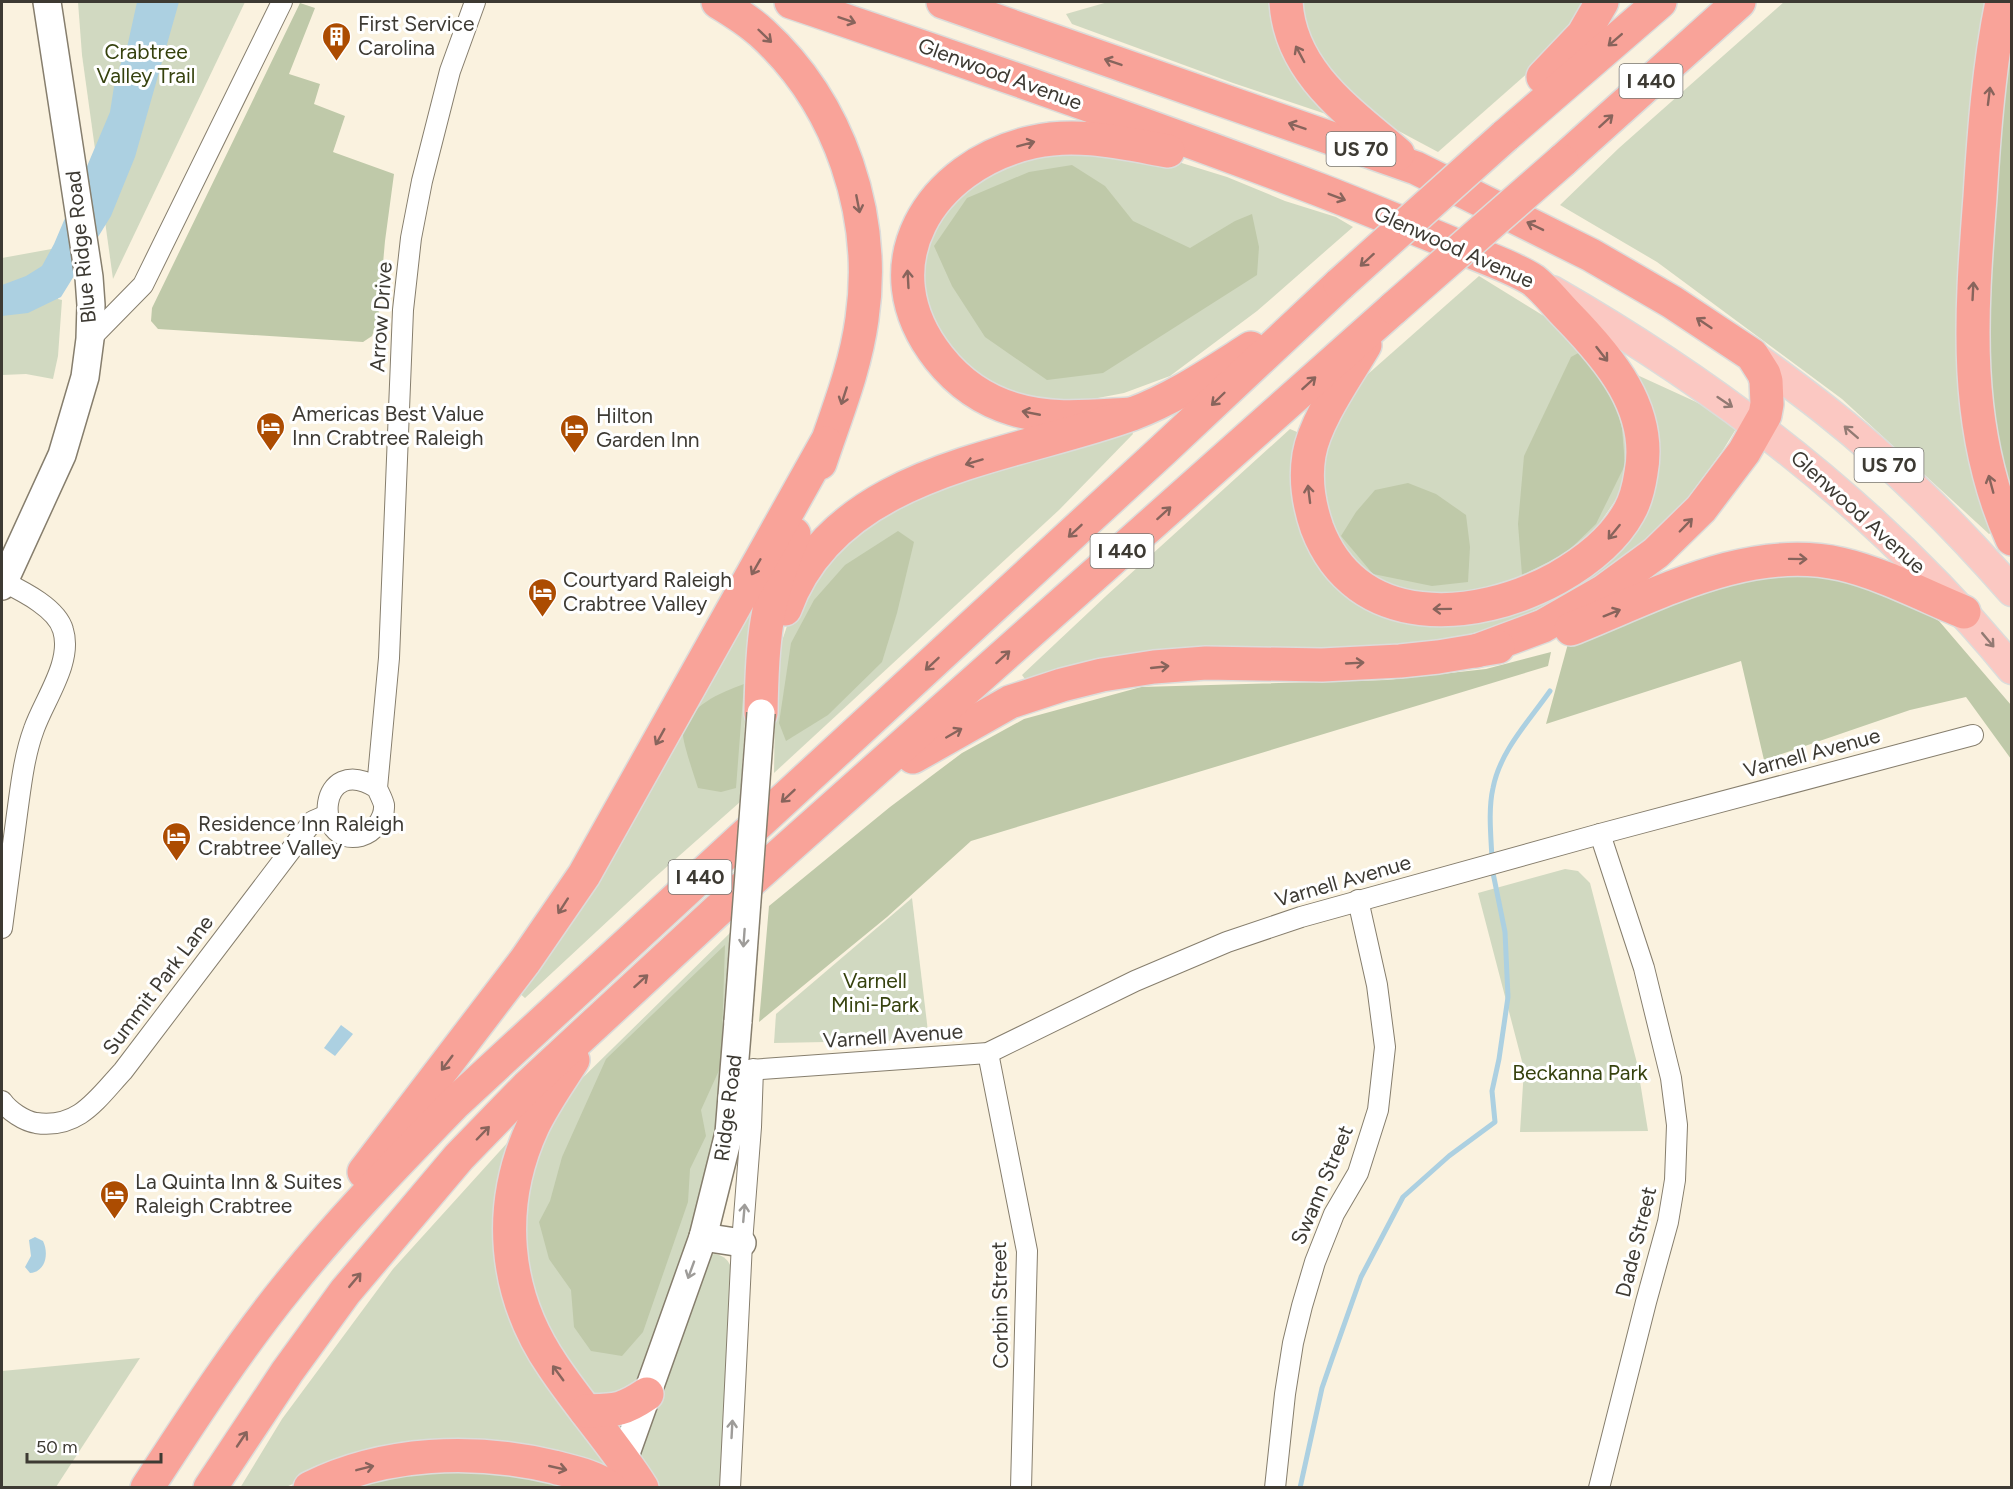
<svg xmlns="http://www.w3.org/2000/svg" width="2013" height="1489" font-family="Figtree,sans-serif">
	<rect width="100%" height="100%" fill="#faf2df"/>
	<g fill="#d1d9c1">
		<path d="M 78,2 L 245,2 L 113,279 L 82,55 Z"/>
		<path d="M 1108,2 L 1273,2 L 1325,105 L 1326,114 L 1233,83 L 1072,24 L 1066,14 Z"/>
		<path d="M 1295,2 L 1590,2 L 1563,42 L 1438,152 L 1363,112 L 1317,68 Z"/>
		<path d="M 1784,2 L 1993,2 L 1994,531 L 1989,534 L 1842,399 L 1657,262 L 1560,205 L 1619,148 Z"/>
		<path d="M 1059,147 L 1159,156 L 1227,177 L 1285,201 L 1336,217 L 1353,227 L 1257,311 L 1170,376 L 1124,393 L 1077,402 L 1026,400 L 977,379 L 926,317 L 917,280 L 926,231 L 983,170 Z"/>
		<path d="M 57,248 L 59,273 L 58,299 L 62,300 L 58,356 L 53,379 L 26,374 L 2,375 L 2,258 Z"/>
		<path d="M 1479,276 L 1552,321 L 1583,349 L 1629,430 L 1628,464 L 1617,498 L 1591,536 L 1564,559 L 1525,579 L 1481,593 L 1418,597 L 1355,569 L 1323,519 L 1320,461 L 1345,404 L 1368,374 Z"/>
		<path d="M 1635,374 L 1694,401 L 1739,424 L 1723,450 L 1684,503 L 1639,547 L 1566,596 L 1493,629 L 1443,640 L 1346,650 L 1290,648 L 1163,649 L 1070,667 L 1025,679 L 1022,675 L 1106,596 L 1290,429 L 1304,435 L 1328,568 L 1471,617 L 1633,518 Z"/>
		<path d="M 1130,427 L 1133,434 L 1059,510 L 774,773 L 775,708 L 779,650 L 788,623 L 822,558 L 911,494 Z"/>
		<path d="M 744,608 L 752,610 L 740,802 L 653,879 L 525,998 L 518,992 Z"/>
		<path d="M 1565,869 L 1578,871 L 1590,883 L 1637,1063 L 1648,1131 L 1520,1132 L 1524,1069 L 1478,893 Z"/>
		<path d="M 912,898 L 929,1040 L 774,1043 L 776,1014 Z"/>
		<path d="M 731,932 L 726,987 L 726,1085 L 717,1150 L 660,1329 L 635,1386 L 616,1395 L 592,1396 L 538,1320 L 517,1220 L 556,1104 Z"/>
		<path d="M 508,1142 L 513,1146 L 498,1253 L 612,1461 L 600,1473 L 332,1467 L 286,1487 L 240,1488 L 282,1419 L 393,1269 Z"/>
		<path d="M 715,1254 C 725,1256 728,1260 732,1269 L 722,1487 L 648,1487 L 632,1455 L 708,1255 Z"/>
		<path d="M 140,1358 L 56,1487 L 2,1487 L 2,1371 Z"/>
	</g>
	<g fill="#bfc9a9">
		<path d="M 300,3 L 315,8 L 289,74 L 320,84 L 314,104 L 345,116 L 333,152 L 394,174 L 385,241 L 378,320 L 372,336 L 363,342 L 158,329 L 151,321 L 152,308 Z"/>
		<path d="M 2011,39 L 2011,499 L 1988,404 L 1983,299 Z"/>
		<path d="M 1072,165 L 1105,186 L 1133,221 L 1190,248 L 1235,221 L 1252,214 L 1259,247 L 1257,275 L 1103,373 L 1047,380 L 985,337 L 952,286 L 934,246 L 967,198 L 1029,172 Z"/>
		<path d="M 1582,351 L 1614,398 L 1622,428 L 1625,465 L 1596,524 L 1565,554 L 1522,575 L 1518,524 L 1524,456 L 1571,357 Z"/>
		<path d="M 1408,483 L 1436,494 L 1466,515 L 1470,547 L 1468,582 L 1432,586 L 1373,574 L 1341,536 L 1356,512 L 1375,490 Z"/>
		<path d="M 898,531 L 914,542 L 897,613 L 882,662 L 828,715 L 786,741 L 779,723 L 791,643 L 814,600 L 845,565 Z"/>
		<path d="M 1776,566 L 1865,577 L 1939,621 L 2011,705 L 2011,759 L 1966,697 L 1910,710 L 1764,760 L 1741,661 L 1546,724 L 1569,640 Z"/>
		<path d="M 1551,652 L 1548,666 L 971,841 L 887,917 L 759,1022 L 769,906 L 890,807 L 962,753 L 1024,719 L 1141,687 L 1387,680 L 1486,669 Z"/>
		<path d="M 744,684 L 736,788 L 721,792 L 698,788 C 695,778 682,741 683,733 C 689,705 720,693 744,684 Z"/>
		<path d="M 725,945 L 721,1066 L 701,1110 L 706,1136 L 690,1169 L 688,1202 L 643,1332 L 622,1356 L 591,1351 L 574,1327 L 571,1290 L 549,1259 L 539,1222 L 550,1201 L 562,1157 L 606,1059 Z"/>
		<path d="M 453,1466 L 590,1488 L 340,1488 Z"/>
	</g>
	<g fill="#acd0e1">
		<path d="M 137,2 L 179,2 L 135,157 L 111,216 L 61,297 L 28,313 L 2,316 L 2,285 L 26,276 L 42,266 L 54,244 L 110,112 L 115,80 L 128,43 Z"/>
		<path d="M 341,1025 L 353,1034 L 335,1056 L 324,1048 Z"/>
		<path d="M 35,1237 L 43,1241 C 49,1253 46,1272 30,1273 L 25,1267 L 31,1256 L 29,1240 Z"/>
	</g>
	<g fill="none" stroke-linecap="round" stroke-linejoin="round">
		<g stroke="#acd0e1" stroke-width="5">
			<path d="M 1492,859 C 1491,836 1488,810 1493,788 C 1500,751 1529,721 1550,691"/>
			<path d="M 1300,1488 L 1322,1388 L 1332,1359 L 1361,1277 L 1403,1197 L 1449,1156 L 1495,1122 L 1492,1091 L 1499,1059 L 1508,997 L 1505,932 L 1492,868"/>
		</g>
		<defs>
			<g id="street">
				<path d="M 90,339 L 143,285 L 282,2"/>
				<path d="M 377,788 C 318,751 311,848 361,836 C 374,832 385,819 384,805 C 383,800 379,793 377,788 L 389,658 L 403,310 L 411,238 L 422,181 L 450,71 L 475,2"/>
				<path d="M 2,928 C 7,890 12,852 17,814 C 21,785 24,756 34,729 C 44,700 73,662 63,630 C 57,608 22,591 4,582"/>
				<path d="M 988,1053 L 1027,1251 L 1021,1488"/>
				<path d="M 735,1071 L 988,1053 L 1135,981 L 1227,942 L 1301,917 L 1600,834 L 1973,735"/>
				<path d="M 2,1101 C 9,1111 24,1121 36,1123 C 79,1129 97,1099 123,1071 L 313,821 L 327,815"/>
				<path d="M 730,1488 L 742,1243 L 751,1127 L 753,1069"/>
				<path d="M 1275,1488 L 1285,1394 L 1293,1343 L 1302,1306 L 1315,1262 L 1334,1214 L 1358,1173 L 1378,1110 L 1385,1047 L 1377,985 L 1358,900"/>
				<path d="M 1599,1488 L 1646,1302 L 1668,1222 L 1675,1180 L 1677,1125 L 1671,1078 L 1644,968 L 1600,834"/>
			</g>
			<g id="secondary">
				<path d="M 2,586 L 62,455 L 85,377 L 90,339 L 91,305 L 89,277 L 47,2"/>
				<path d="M 703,1237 L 742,1243"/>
				<path d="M 622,1478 L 624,1459 L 703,1237 L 729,1133 L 738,1021"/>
			</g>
			<g id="primary">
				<path d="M 1552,291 C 1726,391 1884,513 2012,669"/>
				<path d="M 1752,355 C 1778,374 1804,393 1829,413 C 1896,466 1956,527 2012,591"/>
			</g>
			<g id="highway">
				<path d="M 718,2 C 733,11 749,21 762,33 C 840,104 877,215 862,319 C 855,370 836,415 820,463"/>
				<path d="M 791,2 C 968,62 1145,123 1320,190 C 1369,209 1417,229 1465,249 C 1487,259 1513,267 1533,280 C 1545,289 1556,304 1567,315 C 1609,358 1653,409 1641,473 C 1639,486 1636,500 1629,512 C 1613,541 1585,562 1557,578 C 1475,623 1356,631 1317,528 C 1309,505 1305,479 1309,455 C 1315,420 1347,376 1365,345"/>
				<path d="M 943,2 L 1416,168 L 1591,255 L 1672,302 L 1752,355 L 1764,374 L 1766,381 L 1767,404 L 1765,415 L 1744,452 L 1701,509 L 1656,553 L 1604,591 L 1543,626 L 1476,651"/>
				<path d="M 1286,2 C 1290,72 1349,112 1398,154"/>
				<path d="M 2002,2 C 1989,65 1984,132 1980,197 C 1971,314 1962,428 2012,539"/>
				<path d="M 1543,77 L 1583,35 L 1602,2"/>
				<path d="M 1505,136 L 1660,2"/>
				<path d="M 1562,161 L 1739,2"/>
				<path d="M 1131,414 C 1092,416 1051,421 1013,409 C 983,400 958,382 939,358 C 866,266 930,165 1033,142 C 1078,132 1123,143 1168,151"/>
				<path d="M 785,609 C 835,469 1012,458 1132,414 C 1175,398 1213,372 1251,348"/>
				<path d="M 1571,629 C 1655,596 1748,543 1841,564 C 1881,573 1925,596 1964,612"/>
				<path d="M 761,713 C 762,643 765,599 794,534"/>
				<path d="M 913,757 L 1010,702 L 1062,685 L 1102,675 L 1154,667 L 1206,663 L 1322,665 L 1400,661 L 1438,657 L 1498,647"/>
				<path d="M 573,1060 C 559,1082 544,1103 533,1126 C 496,1206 503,1293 553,1366 C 581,1408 615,1445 642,1488"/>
				<path d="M 364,1172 L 525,961 L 584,875 L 826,443"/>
				<path d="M 586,1411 C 615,1410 622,1411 647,1394"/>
				<path d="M 147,1488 C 192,1419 237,1349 289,1285 C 340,1221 398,1162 455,1103 L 1164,449 L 1340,284"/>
				<path d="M 210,1488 L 287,1372 L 345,1292 L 459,1157 L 528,1086 L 718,910 L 1394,308"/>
				<path d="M 310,1488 C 385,1451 474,1448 554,1467 C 572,1472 594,1476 610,1488"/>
			</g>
		</defs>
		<use href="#street" stroke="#867e6d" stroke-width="22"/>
		<use href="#secondary" stroke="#867e6d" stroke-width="30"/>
		<use href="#primary" stroke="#dcdcda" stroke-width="33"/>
		<use href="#highway" stroke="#dcdcda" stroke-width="36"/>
		<use href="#street" stroke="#fff" stroke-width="20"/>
		<use href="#secondary" stroke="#fff" stroke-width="27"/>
		<use href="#primary" stroke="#fbc8c2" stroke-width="30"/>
		<use href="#highway" stroke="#f9a399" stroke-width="33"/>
		<defs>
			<path id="secondary-bridge" d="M 738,1021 L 761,713"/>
			<g id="highway-bridge">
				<path d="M 1340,284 L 1505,136"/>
				<path d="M 1394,308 L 1562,161"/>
			</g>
		</defs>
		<use href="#secondary-bridge" stroke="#867e6d" stroke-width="30" stroke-linecap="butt"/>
		<use href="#highway-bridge" stroke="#dcdcda" stroke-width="36" stroke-linecap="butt"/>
		<use href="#secondary-bridge" stroke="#fff" stroke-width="27"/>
		<use href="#highway-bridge" stroke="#f9a399" stroke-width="33"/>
	</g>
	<defs><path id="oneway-shaft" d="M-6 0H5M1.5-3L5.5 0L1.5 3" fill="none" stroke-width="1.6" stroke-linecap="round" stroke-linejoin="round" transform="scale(1.5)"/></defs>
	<g stroke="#88645c">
		<use href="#oneway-shaft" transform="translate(847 20) rotate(19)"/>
		<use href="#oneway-shaft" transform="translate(765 36) rotate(44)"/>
		<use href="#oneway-shaft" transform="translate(1615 40) rotate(139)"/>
		<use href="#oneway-shaft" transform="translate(1300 54) rotate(-118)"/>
		<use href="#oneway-shaft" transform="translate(1113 62) rotate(-161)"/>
		<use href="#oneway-shaft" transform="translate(1989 96) rotate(-83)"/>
		<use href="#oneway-shaft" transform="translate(1606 121) rotate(-42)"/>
		<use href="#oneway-shaft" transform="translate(1297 126) rotate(-161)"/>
		<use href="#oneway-shaft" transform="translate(1026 144) rotate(-15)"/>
		<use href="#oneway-shaft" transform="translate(1337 197) rotate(21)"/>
		<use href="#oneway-shaft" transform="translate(858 204) rotate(79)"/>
		<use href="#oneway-shaft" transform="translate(1535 226) rotate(-154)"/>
		<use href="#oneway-shaft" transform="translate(1367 260) rotate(138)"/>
		<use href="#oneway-shaft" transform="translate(908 279) rotate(-93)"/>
		<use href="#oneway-shaft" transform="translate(1973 291) rotate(-87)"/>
		<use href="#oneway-shaft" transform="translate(1704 323) rotate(-146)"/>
		<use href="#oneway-shaft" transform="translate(1602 354) rotate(52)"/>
		<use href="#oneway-shaft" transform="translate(1309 383) rotate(-42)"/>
		<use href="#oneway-shaft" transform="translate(844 396) rotate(108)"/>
		<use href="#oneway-shaft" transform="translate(1218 399) rotate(136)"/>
		<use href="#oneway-shaft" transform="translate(1031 413) rotate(-169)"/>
		<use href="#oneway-shaft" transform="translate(974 462) rotate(163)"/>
		<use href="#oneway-shaft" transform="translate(1991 484) rotate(-105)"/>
		<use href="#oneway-shaft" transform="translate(1309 494) rotate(-97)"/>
		<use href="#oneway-shaft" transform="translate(1164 513) rotate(-42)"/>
		<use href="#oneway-shaft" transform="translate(1686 525) rotate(-46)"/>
		<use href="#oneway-shaft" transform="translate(1075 531) rotate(137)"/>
		<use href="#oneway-shaft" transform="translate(1614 532) rotate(129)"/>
		<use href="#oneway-shaft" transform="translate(1798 559) rotate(1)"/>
		<use href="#oneway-shaft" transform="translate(756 567) rotate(120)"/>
		<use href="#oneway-shaft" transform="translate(1442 609) rotate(179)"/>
		<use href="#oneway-shaft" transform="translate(1612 613) rotate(-22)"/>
		<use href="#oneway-shaft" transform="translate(1003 657) rotate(-42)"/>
		<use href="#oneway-shaft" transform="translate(1355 663) rotate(-3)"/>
		<use href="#oneway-shaft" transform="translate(932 664) rotate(137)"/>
		<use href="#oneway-shaft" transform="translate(1160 667) rotate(-6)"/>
		<use href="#oneway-shaft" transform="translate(954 733) rotate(-30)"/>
		<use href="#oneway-shaft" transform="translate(660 737) rotate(119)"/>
		<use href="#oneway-shaft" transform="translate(788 796) rotate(137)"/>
		<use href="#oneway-shaft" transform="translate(563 906) rotate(123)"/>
		<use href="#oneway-shaft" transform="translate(641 981) rotate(-42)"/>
		<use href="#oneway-shaft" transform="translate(447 1063) rotate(127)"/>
		<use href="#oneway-shaft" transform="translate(483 1133) rotate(-46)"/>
		<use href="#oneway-shaft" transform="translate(355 1280) rotate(-50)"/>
		<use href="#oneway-shaft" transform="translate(558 1373) rotate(-126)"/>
		<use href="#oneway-shaft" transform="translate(242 1439) rotate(-56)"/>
		<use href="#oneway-shaft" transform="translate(365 1468) rotate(-14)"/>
		<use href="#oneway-shaft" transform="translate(558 1468) rotate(13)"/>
	</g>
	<g stroke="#927a73">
		<use href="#oneway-shaft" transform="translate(1725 402) rotate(34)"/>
		<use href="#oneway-shaft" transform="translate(1851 432) rotate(-139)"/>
		<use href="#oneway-shaft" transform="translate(1988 640) rotate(50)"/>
	</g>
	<g stroke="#9e9c99">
		<use href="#oneway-shaft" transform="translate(744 938) rotate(94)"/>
		<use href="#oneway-shaft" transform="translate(744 1213) rotate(-85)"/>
		<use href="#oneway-shaft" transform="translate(691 1270) rotate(110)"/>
		<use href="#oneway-shaft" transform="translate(732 1429) rotate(-87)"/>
	</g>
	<defs>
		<symbol id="building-pin" viewBox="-11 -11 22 30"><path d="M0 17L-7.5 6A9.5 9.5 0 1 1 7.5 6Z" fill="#ac4c01" stroke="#fff"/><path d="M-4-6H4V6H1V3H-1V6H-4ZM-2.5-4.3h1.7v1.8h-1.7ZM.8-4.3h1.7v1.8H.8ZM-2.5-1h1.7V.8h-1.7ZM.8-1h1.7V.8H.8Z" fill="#fff"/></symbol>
		<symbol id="hotel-pin" viewBox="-11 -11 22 30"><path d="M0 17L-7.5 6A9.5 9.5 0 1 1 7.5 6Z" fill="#ac4c01" stroke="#fff"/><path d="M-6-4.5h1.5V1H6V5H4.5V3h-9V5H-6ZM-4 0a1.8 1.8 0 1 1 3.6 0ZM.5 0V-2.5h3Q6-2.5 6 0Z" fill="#fff"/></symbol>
	</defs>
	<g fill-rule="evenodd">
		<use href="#building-pin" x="320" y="20" width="33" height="45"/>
		<use href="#hotel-pin" x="254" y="410" width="33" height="45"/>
		<use href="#hotel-pin" x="558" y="412" width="33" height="45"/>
		<use href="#hotel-pin" x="526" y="576" width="33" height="45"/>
		<use href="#hotel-pin" x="160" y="820" width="33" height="45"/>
		<use href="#hotel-pin" x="98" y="1178" width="33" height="45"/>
	</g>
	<g text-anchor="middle" stroke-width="6" stroke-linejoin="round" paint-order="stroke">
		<g fill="#fff" stroke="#777570" stroke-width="1.5">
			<rect x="1619.5" y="64" width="63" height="34" rx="4.5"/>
			<rect x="1326.5" y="132" width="69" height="34" rx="4.5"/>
			<rect x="1854.5" y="448" width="69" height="34" rx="4.5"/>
			<rect x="1090.5" y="534" width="63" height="34" rx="4.5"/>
			<rect x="668.5" y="860" width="63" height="34" rx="4.5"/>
		</g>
		<g font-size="20" font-weight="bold" fill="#3d3a33">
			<text x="1651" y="88">I 440</text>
			<text x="1361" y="156">US 70</text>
			<text x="1889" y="472">US 70</text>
			<text x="1122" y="558">I 440</text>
			<text x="700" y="884">I 440</text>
		</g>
		<g font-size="21" fill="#3d3a33" stroke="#fff" text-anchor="start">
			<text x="358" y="31">First Service<tspan x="358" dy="24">Carolina</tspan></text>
			<text x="292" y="421">Americas Best Value<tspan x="292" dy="24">Inn Crabtree Raleigh</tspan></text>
			<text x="596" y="423">Hilton<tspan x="596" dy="24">Garden Inn</tspan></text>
			<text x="563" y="587">Courtyard Raleigh<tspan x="563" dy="24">Crabtree Valley</tspan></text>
			<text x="198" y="831">Residence Inn Raleigh<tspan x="198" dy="24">Crabtree Valley</tspan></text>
			<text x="135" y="1189">La Quinta Inn &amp; Suites<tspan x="135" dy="24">Raleigh Crabtree</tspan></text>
		</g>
		<g font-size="21" fill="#36420e" stroke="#fff">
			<text x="146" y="59">Crabtree<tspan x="146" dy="24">Valley Trail</tspan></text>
			<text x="875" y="988">Varnell<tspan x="875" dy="24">Mini-Park</tspan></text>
			<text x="1580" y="1080">Beckanna Park</text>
		</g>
		<g font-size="21" fill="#3d3a33" stroke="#fff">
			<text transform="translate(1000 74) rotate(20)" y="7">Glenwood Avenue</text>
			<text transform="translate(81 247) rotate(-96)" y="7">Blue Ridge Road</text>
			<text transform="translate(1454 247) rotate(24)" y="7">Glenwood Avenue</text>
			<text transform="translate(381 317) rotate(-86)" y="7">Arrow Drive</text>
			<text transform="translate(1858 512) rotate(42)" y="7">Glenwood Avenue</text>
			<text transform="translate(1812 753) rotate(-15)" y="7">Varnell Avenue</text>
			<text transform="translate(1343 881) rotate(-16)" y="7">Varnell Avenue</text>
			<text transform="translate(158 985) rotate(-53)" y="7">Summit Park Lane</text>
			<text transform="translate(893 1036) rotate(-4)" y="7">Varnell Avenue</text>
			<text transform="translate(728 1108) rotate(-83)" y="7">Ridge Road</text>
			<text transform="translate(1322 1185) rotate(-67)" y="7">Swann Street</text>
			<text transform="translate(1636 1242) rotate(-76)" y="7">Dade Street</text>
			<text transform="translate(1000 1305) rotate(-91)" y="7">Corbin Street</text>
		</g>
	</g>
	<rect width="2013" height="1489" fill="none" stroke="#3d3a33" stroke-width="6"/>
	<path d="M27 1453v9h134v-9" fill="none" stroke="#3d3a33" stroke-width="3"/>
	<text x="36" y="1453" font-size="18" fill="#3d3a33" stroke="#ffffff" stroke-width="4.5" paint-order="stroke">50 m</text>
</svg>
